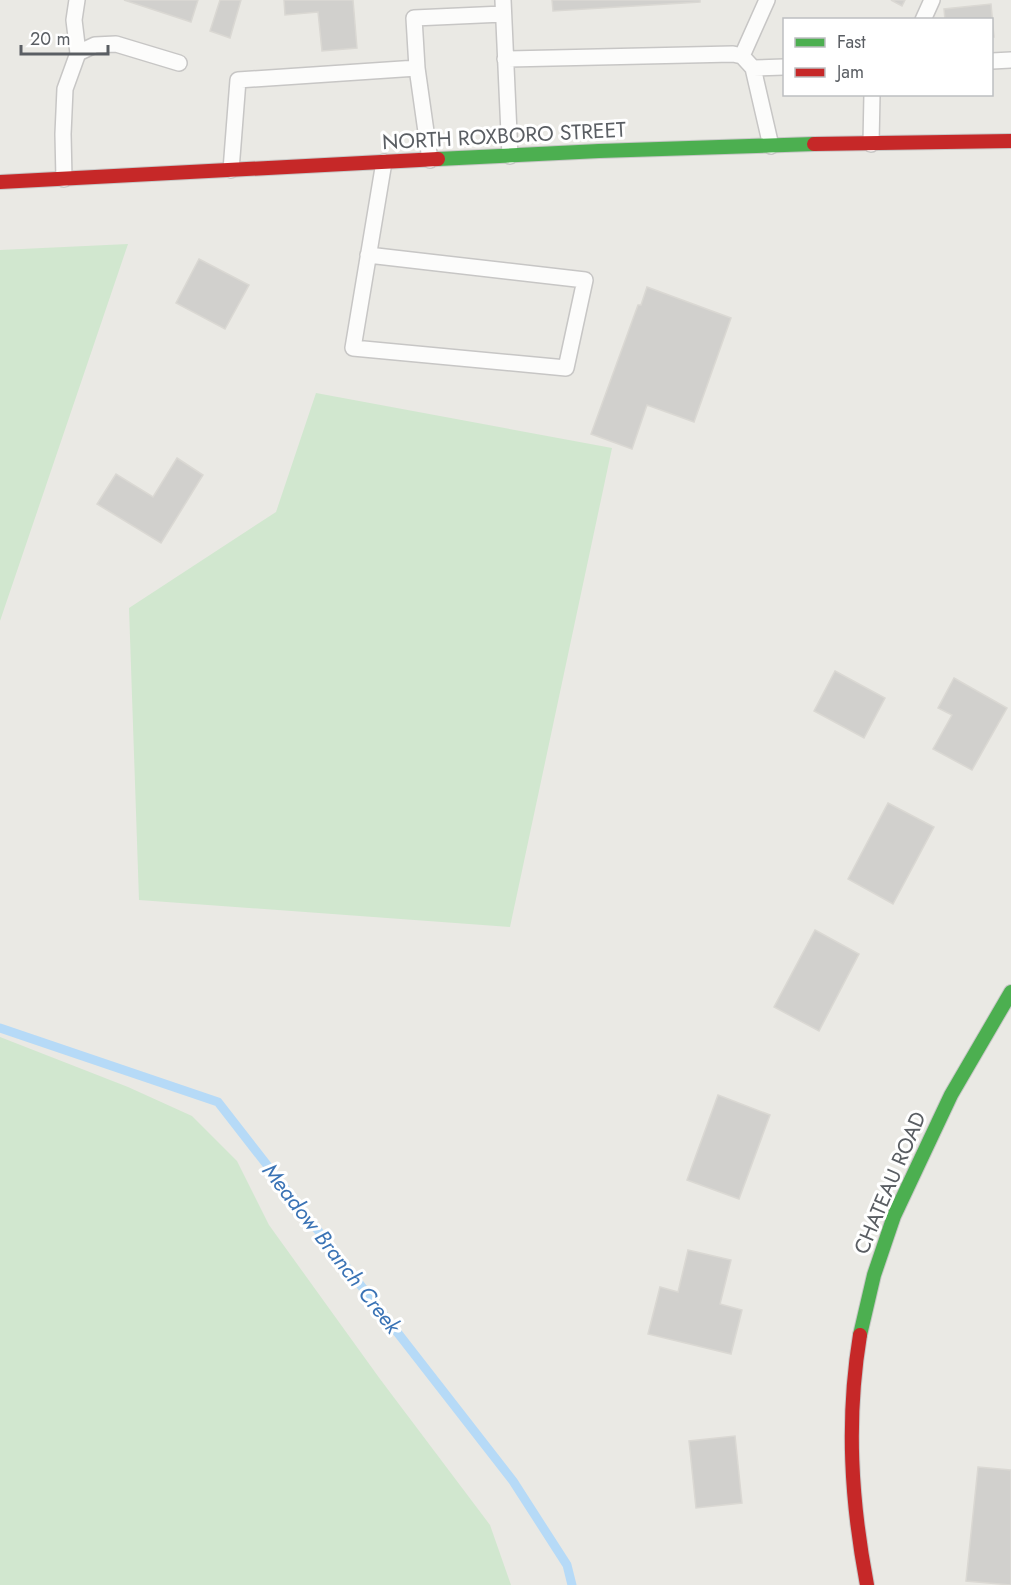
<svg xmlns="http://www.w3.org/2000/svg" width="1011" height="1585" viewBox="0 0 1011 1585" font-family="Jost,sans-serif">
<rect width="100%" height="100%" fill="#eae9e4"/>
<path fill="#d1e7cf" d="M128,244L0,621V250Z
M316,393L612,448L510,927L139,900L129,608L276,512Z
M0,1037L128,1087L192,1116L237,1161L269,1225L380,1379L490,1525L511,1585H0Z"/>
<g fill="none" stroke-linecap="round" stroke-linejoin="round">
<path stroke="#b6daf7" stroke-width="9" d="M0,1028L218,1102L513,1481L567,1565L572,1585"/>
</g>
<path fill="#d1d0cd" stroke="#dad8d3" stroke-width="1.5" d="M124,0H198L191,22Z
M220,0H241L230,38L210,31Z
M284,0H353L357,48L322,51L318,12L285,15Z
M552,0H700V2L553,11Z
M891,0H905L902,6Z
M991,4L994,37H992V20H945L944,9Z
M199,259L249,285L225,329L176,303Z
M647,287L731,318L694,422L647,405L632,449L591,434L638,305H641Z
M177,458L203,475L161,543L97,504L116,474L153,497Z
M835,671L885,698L864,738L814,711Z
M954,678L1007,708L972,770L933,749L952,715L938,708Z
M888,803L934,827L893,904L848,879Z
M815,930L859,954L819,1031L774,1007Z
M718,1095L770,1115L739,1199L687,1180Z
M688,1250L731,1260L720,1304L742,1310L731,1354L648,1334L660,1287L678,1292Z
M735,1436L742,1503L696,1508L689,1441Z
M978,1467L1011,1470V1585L966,1581Z"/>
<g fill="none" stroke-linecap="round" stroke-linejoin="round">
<g stroke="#c7c6c5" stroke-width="18">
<path id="lane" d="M77,0L74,20L78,53
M503,0L510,156
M923,20L932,0
M742,56L767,0
M505,59L733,54L742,56L753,68L771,146
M992,61L1011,60
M753,68L784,67
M871,144L872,94
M430,160L417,68L414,18L503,14
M231,170L238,80L417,68
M64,179L63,134L65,89L78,53L95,45L116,44L179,63
M368,255L585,280L566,368L353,348L384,162"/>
</g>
<g stroke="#c7c7c6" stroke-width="16">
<path id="fast" d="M438,159L599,151L814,144
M860,1335L874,1275L894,1216L951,1095L1011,992"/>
</g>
<g stroke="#c7c7c6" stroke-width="16">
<path id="jam" d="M814,144L1011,141
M0,182L438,159
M860,1335C846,1420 851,1501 867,1585"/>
</g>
<use href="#lane" stroke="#fcfcfb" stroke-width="15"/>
<use href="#fast" stroke="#4caf50" stroke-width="14"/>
<use href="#jam" stroke="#c62828" stroke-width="14"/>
</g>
<g text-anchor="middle" stroke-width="6" stroke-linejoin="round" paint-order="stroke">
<g font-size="21" fill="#5a5e63" stroke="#fff">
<text transform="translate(504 136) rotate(-3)" y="7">NORTH ROXBORO STREET</text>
<text transform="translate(890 1183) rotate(-67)" y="7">CHATEAU ROAD</text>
</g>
<g font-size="22" font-style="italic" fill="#3a73b5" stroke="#fff">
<text transform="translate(332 1248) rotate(52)" y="8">Meadow Branch Creek</text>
</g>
</g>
<rect x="783" y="18" width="210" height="78" fill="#ffffff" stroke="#bdbfc1" stroke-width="1.5"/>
<rect x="795" y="38" width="30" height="9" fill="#4caf50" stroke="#bdbfc1" stroke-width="1.5"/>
<text x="837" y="48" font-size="18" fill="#5a5e63">Fast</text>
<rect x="795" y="68" width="30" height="9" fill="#c62828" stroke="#bdbfc1" stroke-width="1.5"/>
<text x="837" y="78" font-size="18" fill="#5a5e63">Jam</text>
<path d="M21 45v9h87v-9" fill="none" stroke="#5a5e63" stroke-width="3"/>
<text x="30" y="45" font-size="18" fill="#5a5e63" stroke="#ffffff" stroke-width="4.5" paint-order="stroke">20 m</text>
</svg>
